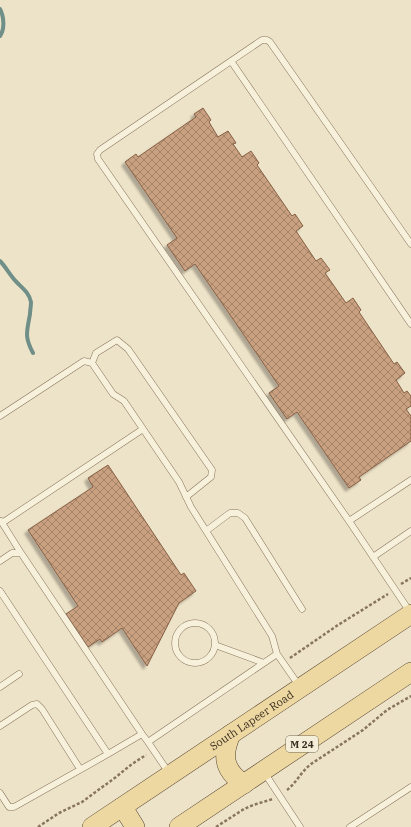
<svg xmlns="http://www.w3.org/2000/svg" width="411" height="827" viewBox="0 0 411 827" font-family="'IBM Plex Serif',serif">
<defs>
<pattern id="building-cross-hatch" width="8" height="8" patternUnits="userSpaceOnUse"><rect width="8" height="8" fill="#c9a080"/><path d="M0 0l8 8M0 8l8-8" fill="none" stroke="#a48368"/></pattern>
<filter id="shadow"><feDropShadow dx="-3.5" dy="3.5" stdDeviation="1" flood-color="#0004"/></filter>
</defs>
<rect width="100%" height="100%" fill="#ede3c8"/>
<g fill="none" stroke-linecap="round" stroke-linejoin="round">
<path stroke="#6f8f88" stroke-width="4" d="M0,9C4,17 5,29 0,36
M0,261C5,266 8,272 13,278C19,286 29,291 31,302C31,306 30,311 30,314C27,332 24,336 33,353"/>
</g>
<path fill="url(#building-cross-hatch)" stroke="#866045" filter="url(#shadow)" d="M203,108L211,120L209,122L218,137L228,131L236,143L233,144L242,157L251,151L259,163L257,165L292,216L295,214L303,226L296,231L316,261L321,258L330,270L325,273L346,303L353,298L361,310L359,312L394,364L397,362L405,373L396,380L404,393L407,391L411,396V406L406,409L411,416V441L359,477L361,480L349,488L297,412L287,419L269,393L279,386L195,264L185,271L167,245L177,238L125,162L136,154L138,157L196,117L194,114Z
M108,465L181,575L184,573L196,591L179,603L147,666L122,628L102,642L100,639L88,647L66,614L78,606L28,530L93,487L88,478Z"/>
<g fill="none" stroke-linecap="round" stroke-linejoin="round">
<g stroke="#88755e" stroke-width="7">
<path id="service" d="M231,61L411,324
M92,363L96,353L117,340L128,349L212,470L211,477L186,497
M0,416L84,361L92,363L113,394L124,401L179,482L191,507L272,636L277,654L300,687
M1,521L21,553
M349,521L411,480
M2,523L143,429
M206,531L230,513H238L245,518L302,609
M373,557L411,531
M0,561L12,553H21L142,734L148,742L169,773
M0,591L108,754L14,807H9L0,793
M410,612L349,521L98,159L97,154L100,150L262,40H267L270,42L411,244
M175 643a20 20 0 1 1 40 0a20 20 0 1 1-40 0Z
M215,645L264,663
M0,687L19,674
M0,726L32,705L37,704L42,709L80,769
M148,742L277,654
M108,754L142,734
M264,772L300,827
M350,827L411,787"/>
</g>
<g stroke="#564331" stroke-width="20">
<g id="primary">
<path d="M231,734C222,755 223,770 244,784"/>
<path d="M121,808L127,814L135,827"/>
<path id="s1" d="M92,827L411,614"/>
<path d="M179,827L411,672"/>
</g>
</g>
<path stroke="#88755e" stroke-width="2.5" stroke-dasharray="3 2" stroke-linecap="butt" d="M401,584L411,578
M290,658L338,625L388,594
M287,790C296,783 301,772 311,764L363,730L387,710L411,696
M38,827L59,813L82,802L116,777L132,764L146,755
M216,827L244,809L253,805L273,799"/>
<use href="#service" stroke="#f7f0db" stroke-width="6"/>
<use href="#primary" stroke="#edd8a2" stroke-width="19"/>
</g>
<g text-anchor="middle" stroke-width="4" stroke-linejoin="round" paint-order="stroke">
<rect fill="#f4edd7" stroke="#716758" stroke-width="1" x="286" y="736" width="32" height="16" rx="3"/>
<g font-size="10" font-weight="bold" fill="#392d21">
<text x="302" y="748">M 24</text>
</g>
<g font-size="11" fill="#392d21" stroke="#f4edd7">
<text dy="4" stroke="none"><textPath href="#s1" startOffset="192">South Lapeer Road</textPath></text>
</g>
</g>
</svg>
